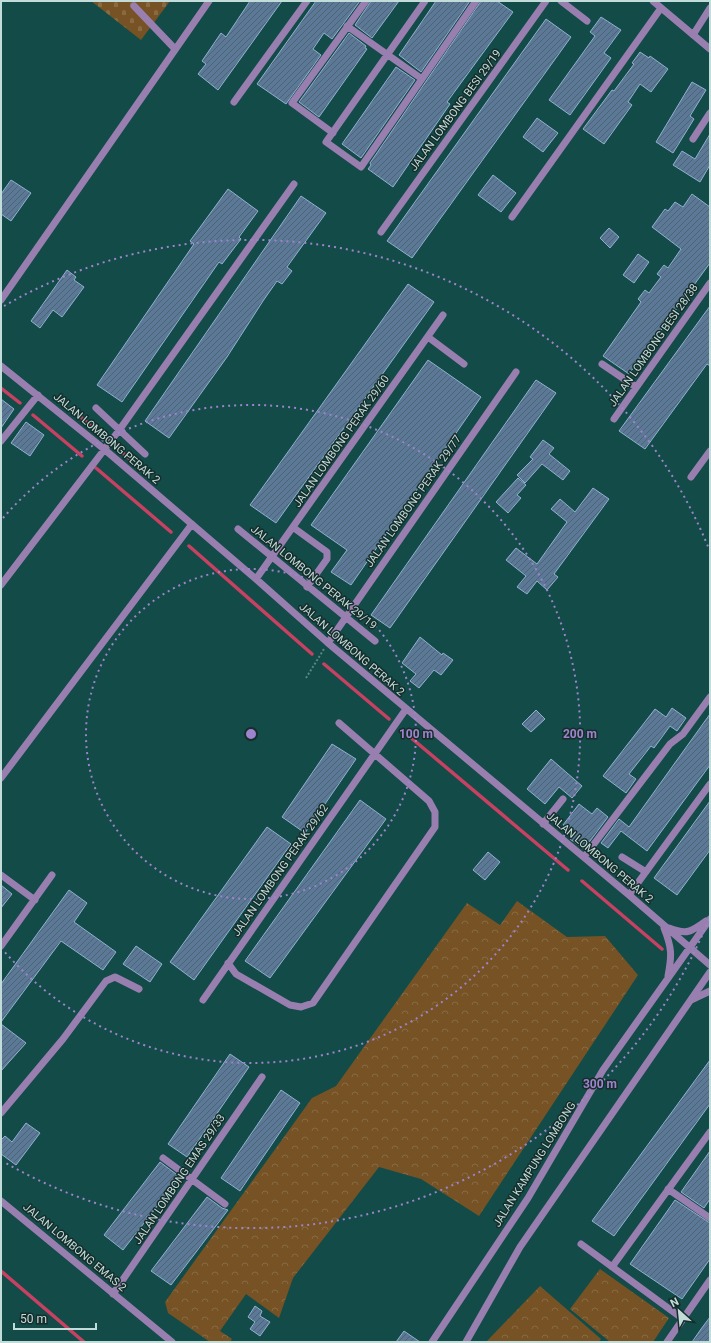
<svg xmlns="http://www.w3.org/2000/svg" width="711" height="1343" viewBox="0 0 711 1343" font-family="Roboto,sans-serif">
<defs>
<pattern id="forest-crowns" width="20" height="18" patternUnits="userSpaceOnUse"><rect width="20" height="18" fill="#765224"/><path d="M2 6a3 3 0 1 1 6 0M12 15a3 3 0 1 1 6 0" fill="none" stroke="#886a43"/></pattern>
<pattern id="cemetery-stones" width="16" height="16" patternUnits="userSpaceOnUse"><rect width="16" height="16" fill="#765224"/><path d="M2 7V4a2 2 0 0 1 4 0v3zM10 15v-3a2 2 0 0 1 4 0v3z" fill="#886a43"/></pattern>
<pattern id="building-hatch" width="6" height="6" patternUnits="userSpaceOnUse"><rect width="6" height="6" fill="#5b7996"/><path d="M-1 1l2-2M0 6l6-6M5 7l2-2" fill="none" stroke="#4e6374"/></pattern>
</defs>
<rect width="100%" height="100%" fill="#124b48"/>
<path fill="url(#forest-crowns)" d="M517,901L567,937L605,936L638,975L479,1216L421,1179L379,1167L293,1278L279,1318L246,1294L220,1331L232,1339L230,1342H210L168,1313L165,1302L312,1098L336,1086L467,903L500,925Z
M600,1269L669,1318L653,1342H610L570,1309Z
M540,1286L601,1339L599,1342H486Z"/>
<path fill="url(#cemetery-stones)" d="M91,1H170L141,40Z"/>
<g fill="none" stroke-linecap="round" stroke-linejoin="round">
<path stroke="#c74163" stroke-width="3.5" d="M1,388L20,403
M71,409L101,434
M33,415L82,456
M117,448L145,472
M96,468L171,532
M189,546L312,654
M324,664L389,719
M403,731L568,870
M582,881L662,949
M1,1271L84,1342"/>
</g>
<path fill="url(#building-hatch)" stroke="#91b0d0" d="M250,1H282L218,90L198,74L206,64L202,61L221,33L226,37Z
M316,1H360L332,39L324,33L313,49L321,55L286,104L257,84Z
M371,1H399L372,38L355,25Z
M436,1H470L421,72L399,55Z
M481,1H497L513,12L447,102L450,104L393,187L368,169L371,165L370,163Z
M601,17L621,30L604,53L611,58L570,115L549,100L595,36L590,32Z
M546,19L571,37L412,258L387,241Z
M349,33L366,46L365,48L367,49L319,117L299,102Z
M640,52L649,58L650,56L668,69L651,92L640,84L628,102L632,105L604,144L583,129L612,90L614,91L634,64L632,63Z
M396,67L415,80L361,158L342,144Z
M692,82L706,90L690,116L694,119L673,153L656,142Z
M537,118L558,133L543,152L523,137Z
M710,134V165L700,182L673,165L682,151L695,159Z
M493,175L516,193L501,212L478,195Z
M11,180L31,193L11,221L1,214V194Z
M228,189L258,211L239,237L241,239L222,264L219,262L122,402L97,385L194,244L190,241Z
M692,194L710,207V263L629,374L603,356L641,302L638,299L645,290L649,293L661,277L657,274L664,265L668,268L681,249L652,227L665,209L668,211L675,202L683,207Z
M301,196L326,213L287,267L292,271L282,284L277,281L263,301L227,357L169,438L145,421Z
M609,228L619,237L610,248L600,238Z
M638,254L649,262L634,283L623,275Z
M67,270L76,277L74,280L84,287L62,317L53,310L40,328L31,321Z
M408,284L434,302L276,523L250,505Z
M710,306V366L707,364L645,449L619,431Z
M428,360L481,397L351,585L331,572L347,550L311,525Z
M536,380L556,393L390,628L371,615Z
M1,399L14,409L1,428Z
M26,422L44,435L30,456L11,443Z
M543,440L554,448L549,454L570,471L563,480L542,464L525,483L517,475L533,459L530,457Z
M518,478L526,485L517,495L521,498L508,513L496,502Z
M593,488L609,499L554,574L558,577L547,590L537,581L527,594L517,587L526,576L506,560L516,548L537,564L567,522L551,509L560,499L575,512Z
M420,637L442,655L443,653L453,660L441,675L434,670L419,688L410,681L416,674L402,663Z
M672,708L686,718L677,731L670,726L654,748L651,746L629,774L636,779L626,793L603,776L655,709L666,717Z
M536,710L545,719L531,732L522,724Z
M710,714V765L647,851L621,831L608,848L601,843L619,819L629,827Z
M332,744L356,759L305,833L282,817Z
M551,759L582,786L572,798L559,787L545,804L527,789Z
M360,800L386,819L270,978L245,961Z
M710,801V850L677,895L654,878Z
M579,804L592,814L597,808L608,817L584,849L570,839L575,834L563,825Z
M267,827L291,844L194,980L170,962Z
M488,852L500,862L485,880L473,870Z
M1,885L12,894L1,908Z
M69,890L87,903L74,922L116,952L103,970L61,941L1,1022V984Z
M136,946L162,964L150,982L123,964Z
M1,1024L26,1043L1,1071Z
M230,1054L249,1067L187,1157L168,1144Z
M710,1060V1104L614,1236L592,1221Z
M281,1090L300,1103L240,1191L221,1178Z
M26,1123L40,1133L16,1165L1,1154V1140L5,1136L12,1142Z
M710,1151V1199L704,1208L681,1192Z
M160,1162L180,1177L123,1250L104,1235Z
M207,1197L222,1208L228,1210L171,1285L151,1271Z
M675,1200L710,1223V1259L682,1299L630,1264Z
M255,1306L262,1311L260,1316L270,1322L260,1336L250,1329L255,1322L248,1317Z
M710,1317V1342H692L701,1329Z
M404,1331L420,1342H396Z"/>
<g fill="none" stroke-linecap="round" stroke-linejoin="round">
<path stroke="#5a8683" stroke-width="2" stroke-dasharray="2 2" stroke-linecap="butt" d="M306,678L324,649"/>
<path stroke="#997faf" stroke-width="7" d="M425,1L326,142L361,167L476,1
M561,1L587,21
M653,1L710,49
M134,6L175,49
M347,26L422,79
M693,35L710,8
M234,102L307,1
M333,133L292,103L366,1
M693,139L710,113
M512,217L661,8
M381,232L546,1
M1,300L209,1
M428,337L464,364
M602,364L636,387
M1,366L104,449L256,579L328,643L629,895L710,965
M96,408L145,454
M614,419L710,283
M1,441L38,395
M691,477L710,451
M294,528L327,552V559L307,587
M238,529L375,641
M256,579L443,315
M1,585L120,429L294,184
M328,643L516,372
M1,778L192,524
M543,824L563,799
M584,857L670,744L683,734L710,697
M622,857L646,872
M1,875L35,900
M629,895L710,784
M664,928C672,948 672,955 668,976
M669,928C687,935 691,932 706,921
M1,946L52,875
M228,963L236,974L290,1005L301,1007L313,1003L435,827V812L429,801L339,723
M203,1000L406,709
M691,1000L710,991
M1,1113L63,1039L106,981L115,977L139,989
M163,1158L225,1204
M668,1189L710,1218
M1,1201L172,1342
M581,1244L683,1319
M612,1267L710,1132
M113,1294L262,1077
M432,1342L528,1198L603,1070L710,919
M466,1342L520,1247L710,972
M667,1342L710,1280"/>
</g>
<g fill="none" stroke="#9e84cc" stroke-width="2" stroke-dasharray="2 4">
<circle cx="251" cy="734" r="165"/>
<path d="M3 518A329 329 0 1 1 3 950"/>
<path d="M709 919A494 494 0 0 1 4 1162M4 306A494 494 0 0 1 709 549"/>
</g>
<g text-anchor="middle" stroke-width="3" stroke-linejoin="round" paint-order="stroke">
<g font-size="11" fill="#c2dcd9" stroke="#162d2b">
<text transform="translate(455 110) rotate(-54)" y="4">JALAN LOMBONG BESI 29/19</text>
<text transform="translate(653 345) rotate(-55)" y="4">JALAN LOMBONG BESI 28/38</text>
<text transform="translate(107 438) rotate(40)" y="4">JALAN LOMBONG PERAK 2</text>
<text transform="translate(341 441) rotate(-55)" y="4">JALAN LOMBONG PERAK 29/60</text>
<text transform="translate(413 501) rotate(-55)" y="4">JALAN LOMBONG PERAK 29/77</text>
<text transform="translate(314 577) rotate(39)" y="4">JALAN LOMBONG PERAK 29/19</text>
<text transform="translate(352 649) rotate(41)" y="4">JALAN LOMBONG PERAK 2</text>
<text transform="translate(600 857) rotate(40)" y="4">JALAN LOMBONG PERAK 2</text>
<text transform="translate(280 870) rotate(-55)" y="4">JALAN LOMBONG PERAK 29/62</text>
<text transform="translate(534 1164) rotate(-58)" y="4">JALAN KAMPUNG LOMBONG</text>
<text transform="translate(179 1179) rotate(-56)" y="4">JALAN LOMBONG EMAS 29/33</text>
<text transform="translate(75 1247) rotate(40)" y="4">JALAN LOMBONG EMAS 2</text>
</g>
</g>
<circle cx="251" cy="734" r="6" fill="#9e84cc" stroke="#162d2b" stroke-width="2"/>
<g font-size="12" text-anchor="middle" font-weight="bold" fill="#9e84cc" stroke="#162d2b" stroke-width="3" stroke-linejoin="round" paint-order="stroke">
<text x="416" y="738">100 m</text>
<text x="580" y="738">200 m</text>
<text x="600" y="1088">300 m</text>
</g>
<rect width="711" height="1343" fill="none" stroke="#c2dcd9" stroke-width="4"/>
<g transform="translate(679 1311) rotate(333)" stroke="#162d2b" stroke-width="3" paint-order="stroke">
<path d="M0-3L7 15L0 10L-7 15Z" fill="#c2dcd9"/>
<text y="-6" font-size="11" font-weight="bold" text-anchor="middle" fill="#c2dcd9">N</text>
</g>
<path d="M14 1323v6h82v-6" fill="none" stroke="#c2dcd9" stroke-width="2"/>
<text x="20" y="1323" font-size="12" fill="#c2dcd9" stroke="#162d2b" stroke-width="3" paint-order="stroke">50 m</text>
</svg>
